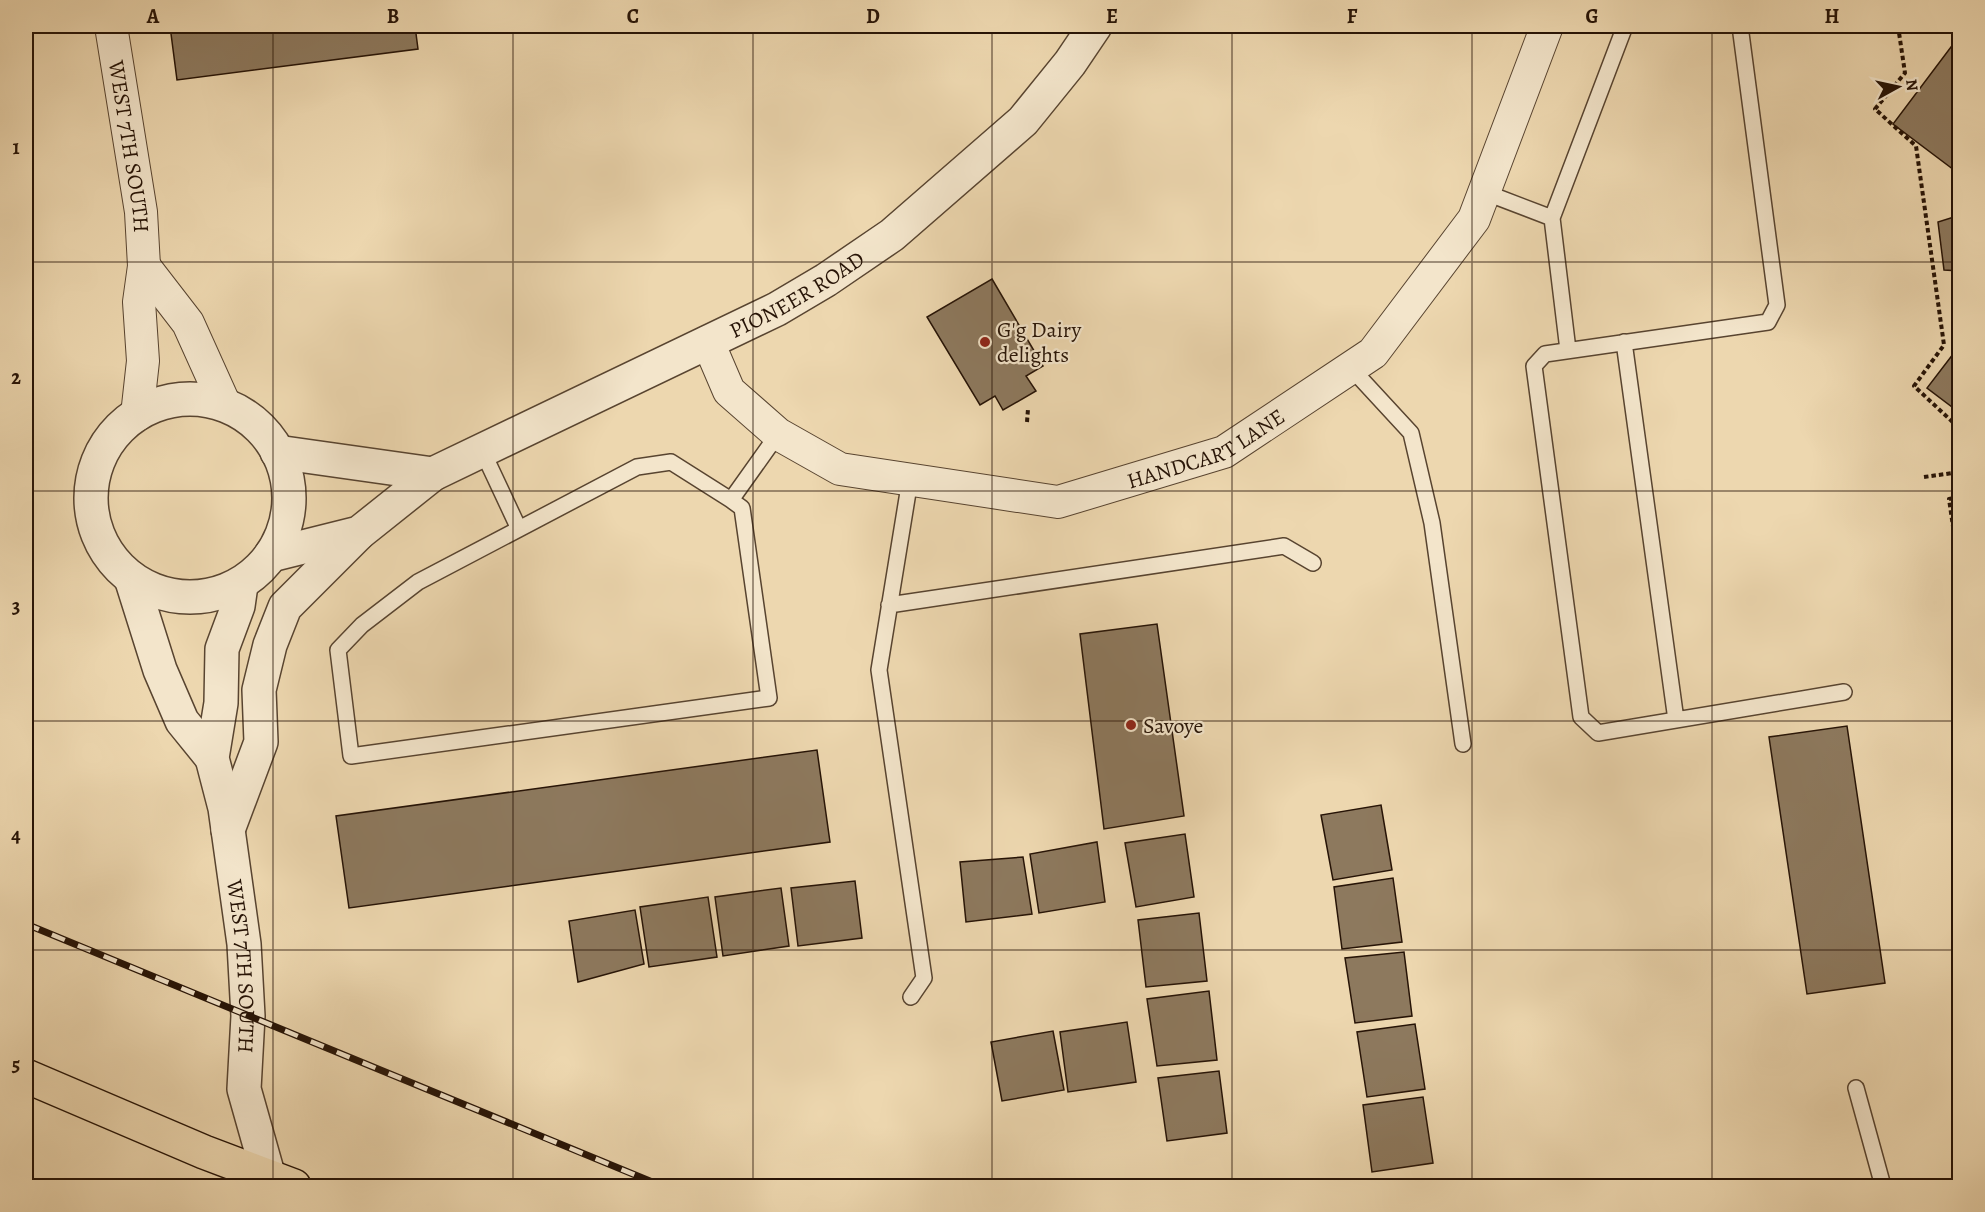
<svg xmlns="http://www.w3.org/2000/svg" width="1985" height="1212" viewBox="0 0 1985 1212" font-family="Alegreya,serif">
<rect width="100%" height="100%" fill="#edd7af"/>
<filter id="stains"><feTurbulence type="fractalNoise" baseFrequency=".00333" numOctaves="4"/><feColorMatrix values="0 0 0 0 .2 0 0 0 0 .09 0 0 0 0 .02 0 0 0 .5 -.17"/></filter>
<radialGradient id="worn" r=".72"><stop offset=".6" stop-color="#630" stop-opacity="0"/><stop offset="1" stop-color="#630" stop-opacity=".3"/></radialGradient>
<path fill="#8d795e" stroke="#261306" stroke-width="1.5" d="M170,26H415L418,49L177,80Z
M1960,35V170L1958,173L1893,124Z
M1960,207V271L1944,270L1938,222L1954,217L1953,209Z
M992,279L1043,366L1026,376L1036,391L1003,410L995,396L980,405L927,317Z
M1960,345V413L1927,388Z
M1157,624L1184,816L1104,829L1080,634Z
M1847,726L1885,983L1807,994L1769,737Z
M817,750L830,842L349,908L336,816Z
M1381,805L1392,870L1333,880L1321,815Z
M1185,834L1194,897L1136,907L1125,843Z
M1097,842L1105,902L1039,913L1030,854Z
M1023,857L1032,914L966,922L960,862Z
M1393,878L1402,942L1342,949L1334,887Z
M855,881L862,938L798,946L791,888Z
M781,888L789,946L723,956L715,897Z
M708,897L717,957L649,967L640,907Z
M635,910L644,964L578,982L569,921Z
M1199,913L1207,981L1146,987L1138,920Z
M1404,952L1412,1016L1355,1023L1345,958Z
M1209,991L1217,1060L1157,1066L1147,999Z
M1127,1022L1136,1082L1068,1092L1060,1032Z
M1415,1024L1425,1089L1367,1097L1357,1032Z
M1053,1031L1064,1090L1002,1101L991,1042Z
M1219,1071L1227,1133L1167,1141L1158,1078Z
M1423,1097L1433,1163L1372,1172L1363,1105Z"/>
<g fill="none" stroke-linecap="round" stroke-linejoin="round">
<g stroke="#584430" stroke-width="18">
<path id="service" d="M1740,26L1777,305L1768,322L1545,354L1534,366L1581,717L1598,733L1844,692
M1484,192L1552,218
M1624,342L1676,720
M1568,350L1552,218L1625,26
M1351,368L1411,433L1432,523L1463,744
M482,450L519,529
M910,480L879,670L924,978L911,997
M731,500L742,508L769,698L351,756L338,650L362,625L418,582L637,467L671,462L731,500L778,434
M889,605L1284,546L1313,563
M1856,1088L1883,1186"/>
</g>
<g stroke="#584430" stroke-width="34">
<g id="minor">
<path id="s1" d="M111,26L141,212L144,266L139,302L143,361L137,415"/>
<path d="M144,266L188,323L225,405"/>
<path id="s2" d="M708,342L729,391L778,434L840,469L1058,502L1224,452L1373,353L1474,219L1547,26"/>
</g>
</g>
<g stroke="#584430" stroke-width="36">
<g id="tertiary">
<circle cx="190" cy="498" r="99"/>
<path d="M277,452L433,474"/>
<path id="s3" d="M271,555L359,533L433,474L777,309L826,280L892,235L1023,121L1070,63L1095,26"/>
<path d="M131,578L160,670L182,721L212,758"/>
<path id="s4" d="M241,585L238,606L222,649L221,703L212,758L225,808L244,944L248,1016L244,1089L268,1174"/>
<path d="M228,830L261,742L259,690L270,645L285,607L358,534"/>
</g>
</g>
<g stroke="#261306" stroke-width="36">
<path id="primary" d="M26,1076L204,1152L294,1186"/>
</g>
<path stroke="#261306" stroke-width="4" stroke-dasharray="4.5 3" stroke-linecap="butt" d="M1898,26L1905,73L1875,109L1916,146L1944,345L1914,386L1958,427L1960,446
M1027,422L1028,409
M1924,477L1960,472
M1960,497L1949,499L1960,575"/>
<use href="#service" stroke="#f3e5cb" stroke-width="15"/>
<use href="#minor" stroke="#f3e5cb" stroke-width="32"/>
<use href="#tertiary" stroke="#f3e5cb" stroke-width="33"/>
<use href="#primary" stroke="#edd7af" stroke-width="33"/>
<g stroke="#261306" stroke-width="7">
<path id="rail" d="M26,924L662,1186"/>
</g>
<use href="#rail" stroke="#f3e5cb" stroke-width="4.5" stroke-dasharray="14" stroke-linecap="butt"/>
</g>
<path fill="none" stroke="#261306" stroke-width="1.5" stroke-opacity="0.55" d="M273,26V1186M513,26V1186M753,26V1186M992,26V1186M1232,26V1186M1472,26V1186M1712,26V1186M26,262H1960M26,491H1960M26,721H1960M26,950H1960"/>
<g fill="#8f2418" stroke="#f3e5cb" stroke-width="2">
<circle cx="985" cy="342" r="6"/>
<circle cx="1131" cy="725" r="6"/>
</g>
<g text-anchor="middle" stroke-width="4.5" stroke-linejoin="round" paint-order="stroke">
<g font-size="22" fill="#261306" stroke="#f3e5cb">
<text dy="8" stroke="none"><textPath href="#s1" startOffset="122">WEST 7TH SOUTH</textPath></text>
<text dy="8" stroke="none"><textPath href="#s3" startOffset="591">PIONEER ROAD</textPath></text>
<text dy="8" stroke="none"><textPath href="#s2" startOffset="568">HANDCART LANE</textPath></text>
<text dy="8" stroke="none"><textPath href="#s4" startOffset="388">WEST 7TH SOUTH</textPath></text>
</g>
<g font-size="22" fill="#261306" stroke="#f3e5cb" text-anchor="start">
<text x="997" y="337">G'g Dairy<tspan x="997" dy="25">delights</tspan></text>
<text x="1143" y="733">Savoye</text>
</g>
</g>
<rect width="1985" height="1212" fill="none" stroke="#edd7af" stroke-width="66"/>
<g transform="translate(1898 87) rotate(82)" stroke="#f3e5cb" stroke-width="4.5" paint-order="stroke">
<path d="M0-4.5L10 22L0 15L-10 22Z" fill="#261306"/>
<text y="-9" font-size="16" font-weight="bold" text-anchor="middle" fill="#261306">N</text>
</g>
<rect x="33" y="33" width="1919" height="1146" fill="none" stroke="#261306" stroke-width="2"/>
<g font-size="20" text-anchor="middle" font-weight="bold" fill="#261306">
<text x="153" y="23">A</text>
<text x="393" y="23">B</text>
<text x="633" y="23">C</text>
<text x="873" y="23">D</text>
<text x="1112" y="23">E</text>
<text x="1352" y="23">F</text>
<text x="1592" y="23">G</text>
<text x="1832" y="23">H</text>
<text x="16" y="154">1</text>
<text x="16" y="384">2</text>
<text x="16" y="613">3</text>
<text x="16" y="842">4</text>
<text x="16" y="1071">5</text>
</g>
<rect width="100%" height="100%" filter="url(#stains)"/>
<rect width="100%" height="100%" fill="url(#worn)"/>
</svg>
